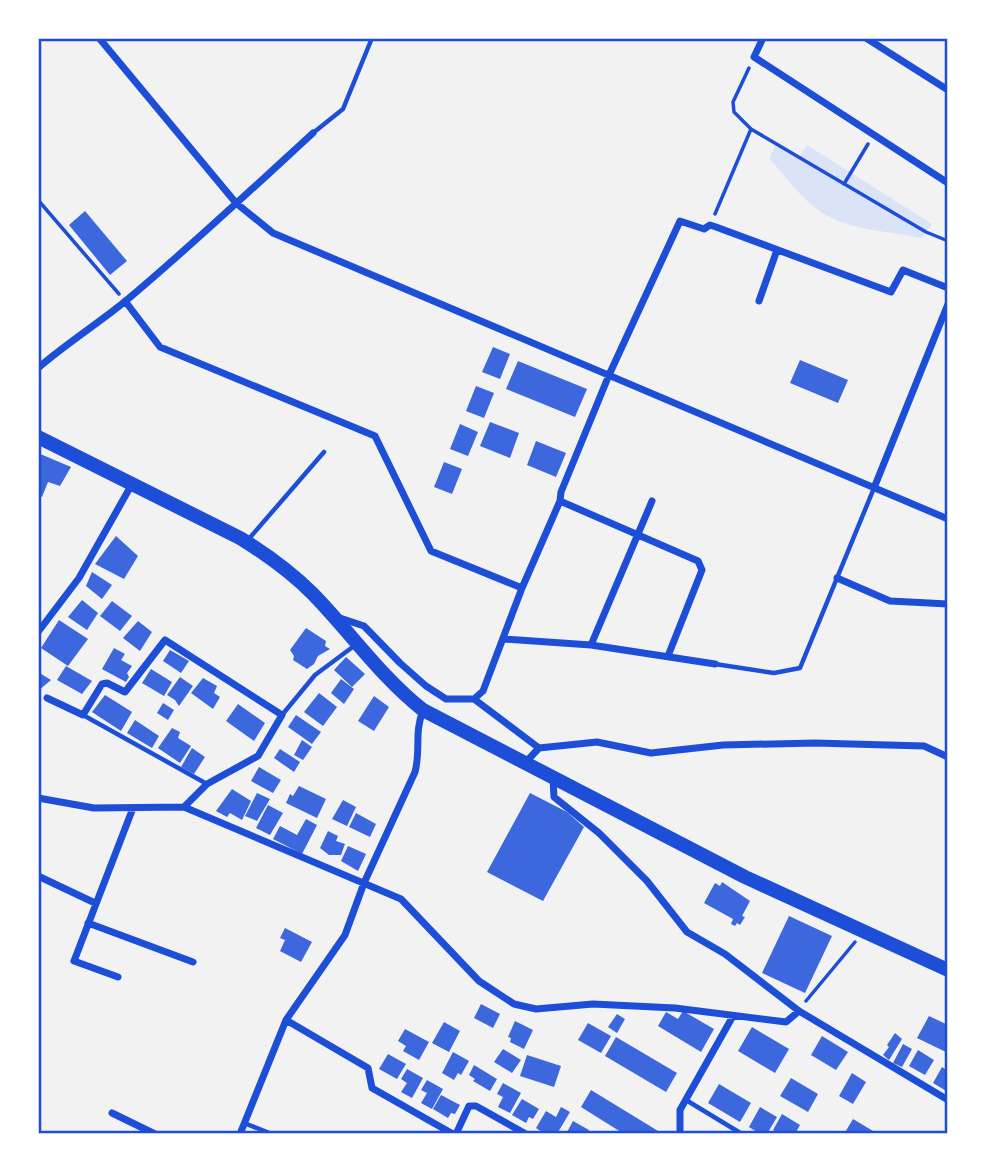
<svg xmlns="http://www.w3.org/2000/svg" width="986" height="1172" viewBox="0 0 986 1172" font-family="'DejaVu Sans',sans-serif">
<rect width="100%" height="100%" fill="#f2f2f2"/>
<path fill="#dbe4f7" d="M776,144L799,157L807,145L932,224L921,238C893,232 851,230 826,215C803,202 786,177 769,158Z"/>
<path fill="#3d67dc" d="M85,211L127,261L110,275L69,225Z
M493,347L510,354L500,379L482,372Z
M800,360L848,380L838,403L790,383Z
M518,361L587,389L575,417L506,389Z
M476,386L494,393L484,418L466,411Z
M490,422L519,433L510,458L480,446Z
M460,424L478,432L468,456L450,449Z
M536,441L566,453L556,477L527,465Z
M38,453L71,467L60,486L48,482L42,497L38,496Z
M444,462L462,469L452,494L434,487Z
M116,536L138,556L124,579L95,564Z
M92,572L112,585L102,599L86,586Z
M82,600L98,613L87,630L68,617Z
M112,601L132,616L120,631L100,616Z
M59,620L88,639L68,666L41,648Z
M138,621L152,632L140,651L123,638Z
M306,628L326,641L325,646L330,649L318,656L314,664L307,669L293,660L294,656L290,650Z
M114,648L125,654L121,660L132,666L127,673L129,677L126,682L102,669Z
M170,650L189,661L181,673L163,661Z
M346,657L365,674L352,687L334,670Z
M66,666L92,681L82,694L57,680Z
M151,669L172,682L164,696L142,683Z
M38,672L51,680L38,691Z
M180,677L193,686L179,706L175,700L167,695Z
M203,678L217,686L214,693L220,697L213,709L191,693Z
M341,679L354,689L344,704L331,693Z
M319,693L337,707L323,726L304,712Z
M105,695L132,712L121,731L92,712Z
M374,696L389,707L374,731L358,721Z
M163,703L174,710L168,720L157,713Z
M238,704L265,723L254,741L226,721Z
M296,715L321,732L312,744L288,727Z
M135,720L159,736L152,748L127,733Z
M172,728L180,732L178,738L191,746L180,763L158,748Z
M302,740L312,747L303,760L294,755Z
M192,748L205,757L194,774L181,767Z
M280,749L300,762L294,772L274,758Z
M259,767L281,780L273,793L251,781Z
M299,786L326,799L317,818L286,803L290,794L293,796Z
M232,789L251,801L242,820L230,813L227,817L216,811Z
M257,793L270,799L257,821L245,816Z
M530,793L567,812L584,827L543,901L487,872Z
M343,800L356,807L347,826L332,819Z
M268,805L283,813L270,835L256,828Z
M356,813L376,824L370,837L349,827Z
M306,819L317,825L302,854L273,839L280,826L297,835Z
M328,831L338,836L336,841L345,844L341,855H329L320,848Z
M348,846L366,854L358,871L341,861Z
M722,882L750,901L742,916L745,917L740,925L737,923L735,926L731,924L733,919L704,903L715,883L720,886Z
M789,916L832,936L805,993L762,973Z
M285,928L312,942L301,962L280,951L285,940L280,938Z
M481,1004L500,1014L493,1028L474,1018Z
M683,1011L714,1029L701,1052L658,1026L666,1012L678,1019Z
M617,1014L625,1019L617,1033L608,1027Z
M929,1016L948,1025V1053L917,1038Z
M515,1021L533,1030L524,1049L510,1042L511,1038L508,1037Z
M444,1022L460,1031L449,1052L432,1043Z
M588,1023L611,1036L601,1053L578,1040Z
M752,1027L789,1049L775,1073L738,1051Z
M405,1029L429,1042L419,1060L403,1051L406,1046L398,1041Z
M895,1033L902,1039L889,1060L883,1055L889,1047L887,1045Z
M822,1036L848,1052L836,1070L811,1055Z
M616,1037L677,1073L666,1092L605,1056Z
M903,1044L912,1049L902,1067L893,1063Z
M503,1049L521,1060L512,1073L494,1062Z
M918,1050L934,1060L925,1075L909,1066Z
M453,1052L469,1061L461,1075L458,1073L454,1080L442,1073Z
M388,1054L406,1064L397,1079L379,1069Z
M527,1055L561,1066L554,1087L520,1076Z
M474,1065L497,1079L490,1091L473,1081L475,1079L469,1075Z
M942,1067L948,1071V1092L933,1083Z
M407,1069L423,1078L412,1098L401,1092L407,1083L401,1079Z
M852,1073L866,1082L853,1104L839,1096Z
M791,1078L818,1094L808,1112L780,1096Z
M427,1080L443,1089L432,1109L421,1103L427,1093L421,1090Z
M503,1083L521,1093L510,1113L498,1107L503,1097L497,1094Z
M719,1084L751,1103L740,1122L708,1103Z
M591,1090L663,1134H624L581,1107Z
M441,1095L460,1105L455,1114L451,1113L448,1118L433,1109Z
M522,1099L539,1109L533,1119L529,1117L526,1123L512,1115Z
M561,1107L570,1112L557,1134L553,1132L545,1134L536,1128L546,1111L556,1117Z
M760,1107L777,1117L767,1134H760L749,1127Z
M782,1114L800,1125L795,1134H779L773,1130Z
M853,1119L873,1131L872,1134H844Z
M573,1121L589,1130L587,1134H566Z"/>
<g fill="none" stroke-linecap="round" stroke-linejoin="round">
<path stroke="#1d4ed8" stroke-width="3.5" d="M749,68L733,102L734,112L751,129L926,232L948,241
M844,184L868,144
M38,200L119,294
M715,214L751,129
M806,1001L855,942"/>
<path stroke="#1d4ed8" stroke-width="4.5" d="M313,133L343,109L372,38
M247,541L324,452
M715,664L774,673L800,668L874,488
M83,715L207,784
M282,715L315,675L354,646
M686,1100L742,1134
M244,1123L272,1134"/>
<path stroke="#1d4ed8" stroke-width="7" d="M99,38L236,203L273,233L948,519
M763,38L754,57L948,183
M866,38L948,90
M125,301L160,347L375,436L431,551L522,588
M759,301L777,250
M38,368C67,343 99,323 128,299C191,246 252,189 313,133
M874,488L948,304
M560,501L698,561L702,570L668,656
M837,578L890,601L948,604
M337,617L364,626L400,663L426,686L446,699H474L483,691L522,588L560,501L561,492L609,375L680,221L704,229L710,225L716,227L891,292L903,270L948,288
M38,632L79,578L132,484
M504,639L591,645L715,664
M591,645L652,501
M47,698L83,715L102,684L107,683L125,692L165,640L282,715L258,756L207,784L184,807
M474,699L539,748
M525,763L539,748L597,742L651,753L723,745L815,743L924,746L948,757
M553,778L554,797L599,833L647,881L687,932L725,954L799,1011L948,1100
M38,798L94,808L184,807L401,899L479,981L514,1004L536,1009L593,1004L675,1008L786,1022L799,1011
M38,876L95,903
M88,923L193,962
M118,977L74,961L133,808
M286,1020L368,1068L372,1088L453,1134
M112,1113L155,1134
M240,1134L286,1020L345,935L364,883L415,772C421,750 414,732 423,711
M456,1134L469,1106H476L526,1134
M680,1134V1110L733,1016"/>
<path stroke="#1d4ed8" stroke-width="14" d="M38,437L240,538C266,554 291,572 313,594C350,632 381,677 423,710L745,877L948,970"/>
</g>
<rect width="986" height="1172" fill="none" stroke="#ffffff" stroke-width="80"/>
<rect x="40" y="40" width="906" height="1092" fill="none" stroke="#1d4ed8" stroke-width="2.5"/>
</svg>
